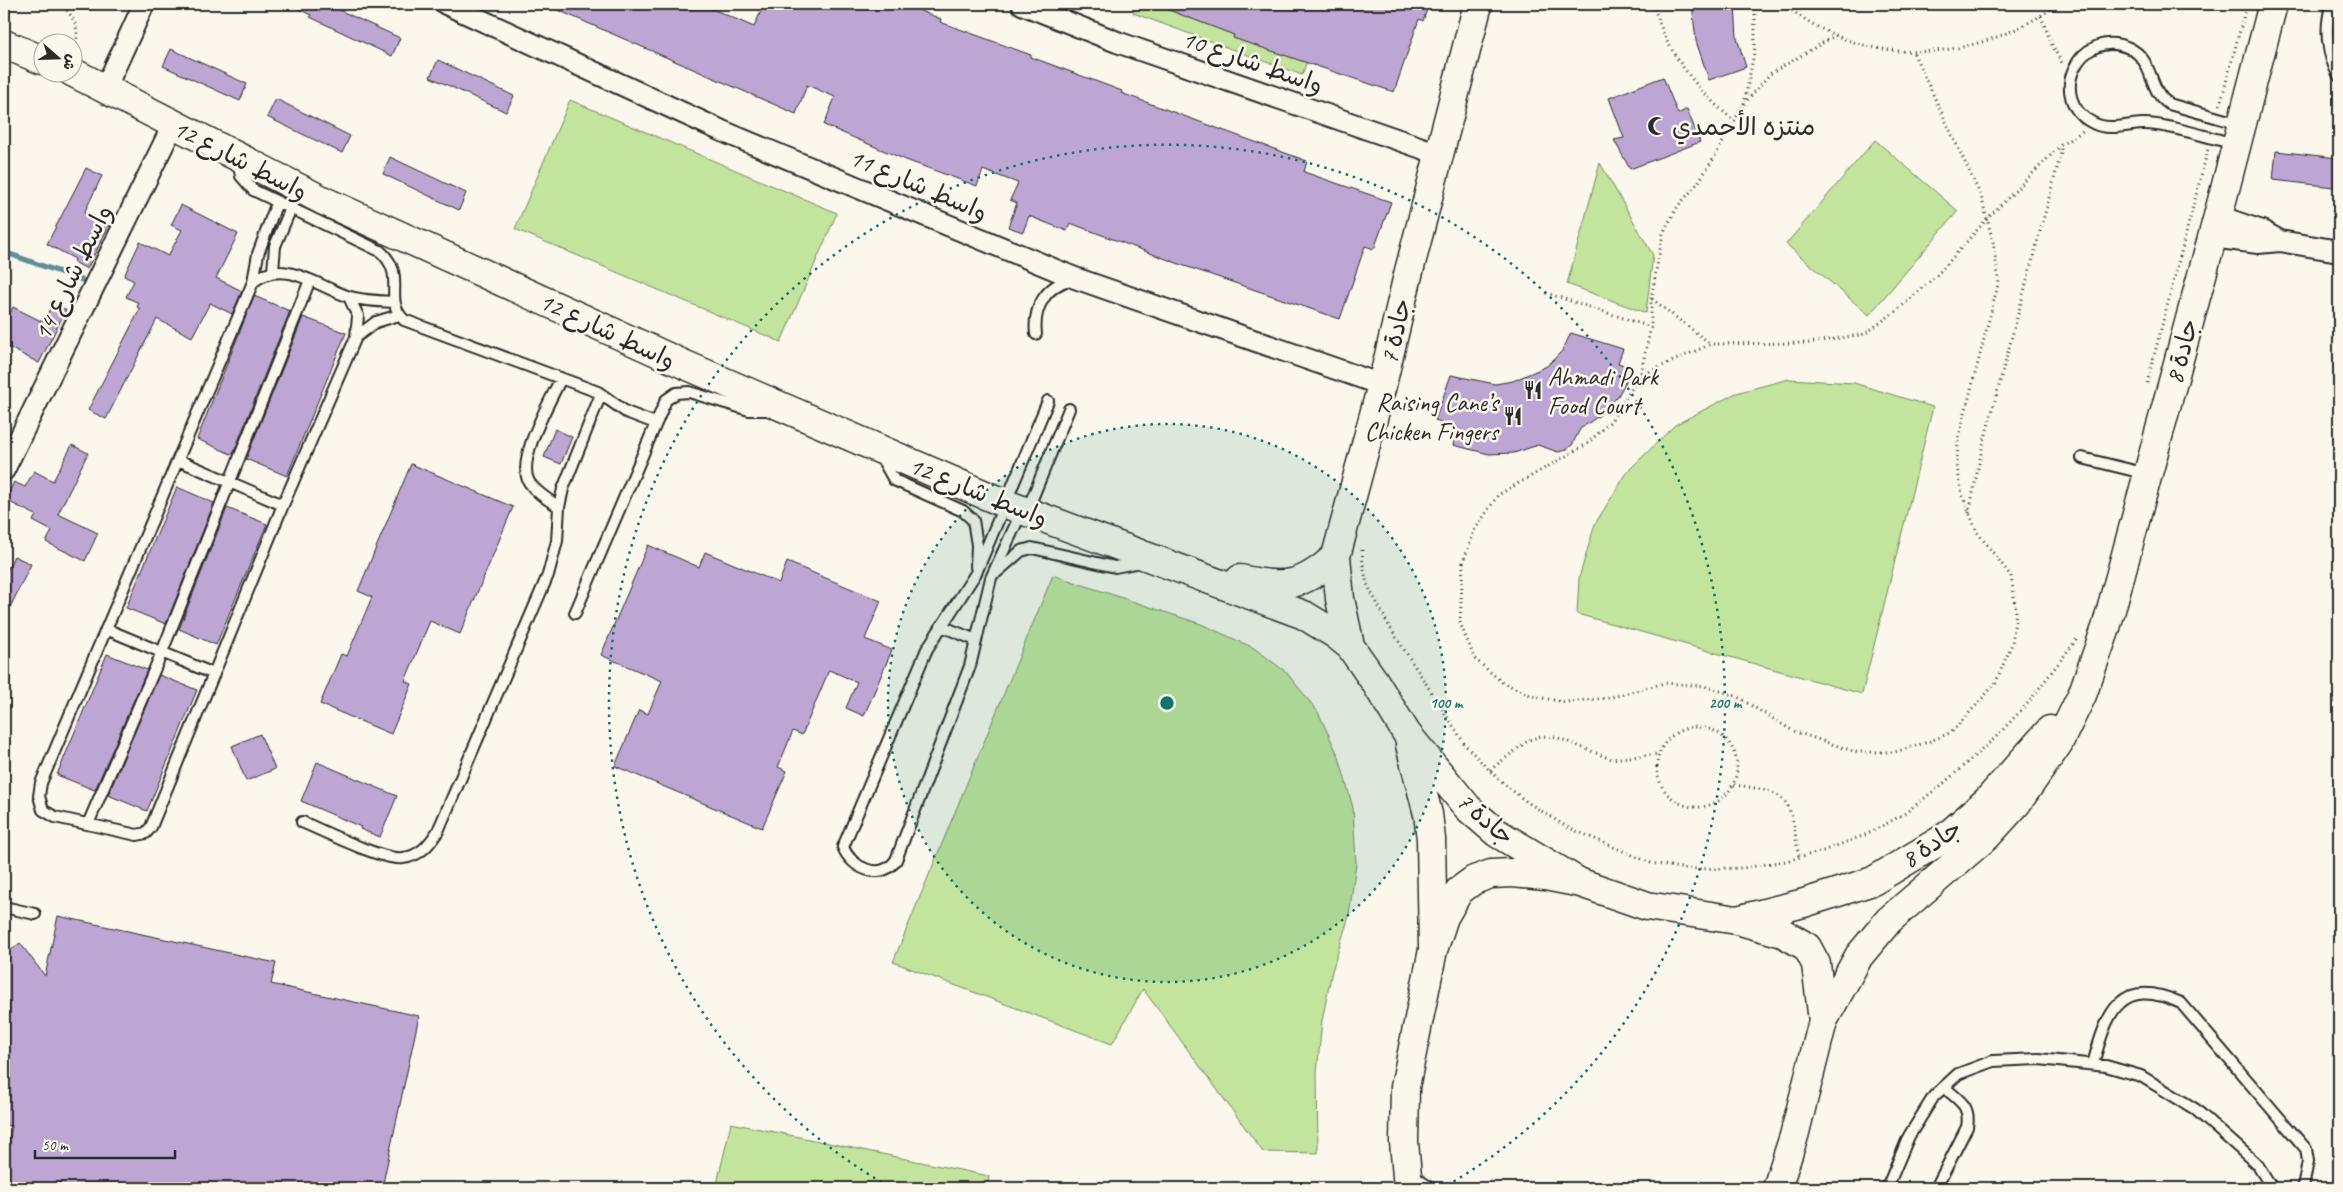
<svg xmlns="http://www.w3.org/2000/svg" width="2343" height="1192" viewBox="0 0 2343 1192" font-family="Caveat,'Playpen Sans Arabic',sans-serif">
<rect width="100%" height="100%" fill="#fbf7ec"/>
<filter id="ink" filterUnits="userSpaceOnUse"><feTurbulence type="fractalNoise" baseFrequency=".02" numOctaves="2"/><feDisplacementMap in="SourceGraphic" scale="10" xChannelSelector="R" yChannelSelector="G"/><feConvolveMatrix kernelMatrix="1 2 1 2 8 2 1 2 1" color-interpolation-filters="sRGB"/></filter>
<g filter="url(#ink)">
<path fill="#c2e49d" stroke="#768864" d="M1136,4H1328L1302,75L1133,13Z
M570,100L837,213L781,342L515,229Z
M1875,140L1958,211L1869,315L1786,244Z
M1600,163L1653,255L1646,313L1567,284Z
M1789,379L1854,383L1933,407L1862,694L1577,614L1579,578L1595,524L1628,471L1675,425L1736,393Z
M1053,575L1201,624L1254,648L1286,672L1318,712L1339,757L1353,808L1356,863L1349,916L1332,971L1322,1021L1317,1072L1318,1153L1263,1152L1143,989L1112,1044L893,962Z
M731,1123L989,1176L987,1188H716Z"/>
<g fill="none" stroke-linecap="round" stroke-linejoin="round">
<path stroke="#618f9a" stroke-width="5.5" d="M4,252L82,280"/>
</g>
<path fill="#bea6d4" stroke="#2b2b2b" d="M288,4H326L400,38L392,56L310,17L311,15Z
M544,4H701L754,27L764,4H903L941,19L940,22L1031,55V57L1122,91L1121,93L1307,161L1304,172L1391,202L1374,249L1365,246L1340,319L1182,265L1070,223L1067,231L1029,216L1023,232L1008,227L1017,203L1010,200L1018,183L983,170L977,186L906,160L824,125L835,97L807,85L796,114Z
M1153,4H1429L1423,21L1419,19L1394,92L1233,38L1234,35Z
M1692,4H1735L1737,38L1746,67L1709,80L1696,41Z
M171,49L247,84L240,101L163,66Z
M438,60L514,96L506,112L430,77Z
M1663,77L1678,114L1687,109L1700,142L1630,169L1614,140L1624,138L1609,98Z
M276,99L350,136L342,153L267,117Z
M2276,151L2338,158L2334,187L2273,180Z
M390,157L466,193L459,210L383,174Z
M86,168L102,176L84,213L109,226L87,269L74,262L75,259L47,244Z
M181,205L238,234L216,278L242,291L232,314L210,303L192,337L157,319L106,419L88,410L140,309L137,307L139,303L126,297L134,281L124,276L140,242L168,256L182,230L171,225Z
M254,296L290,311L233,454H231L197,439Z
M53,303L66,310L39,363L4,345V326L13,307L43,322Z
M303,317L346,333L287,476L246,459Z
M1571,333L1623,349L1618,363L1633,368L1618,396L1600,415L1580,429L1572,445L1566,450L1558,452L1538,445L1514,453L1489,454L1453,445L1458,428L1435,420L1451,375L1495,384L1513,381L1547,366L1562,351Z
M555,429L572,437L561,464L544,457Z
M72,445L88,453L58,514L98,533L85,561L46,542L52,531L33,521L36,515L5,500L14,482L25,487L34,471L53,481Z
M411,464L513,507L460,634L430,621L405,681L412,684L391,734L320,704L341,654L347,656L372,597L358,591Z
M177,487L214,503L166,624L126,608Z
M227,508L267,524L216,645L179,629Z
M648,545L699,567L705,552L779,583L787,562L881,601L865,639L892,650L864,716L846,708L857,682L829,670L802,735L793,731L778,767L787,771L762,828L615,766L639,710L648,714L662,681L601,655Z
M14,556L31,564L4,620V577Z
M107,654L147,670L95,790L92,789L57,775Z
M159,675L197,690L147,811L108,795Z
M260,734L275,769L246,781L232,746Z
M317,762L397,796L380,837L360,829L361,827L301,801Z
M58,916L276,963L271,984L419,1016L382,1188H4V1165L12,1126L4,1125V956L20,943L45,976Z"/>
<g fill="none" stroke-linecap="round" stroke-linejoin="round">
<g stroke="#2b2b2b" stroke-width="14">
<path id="lane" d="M2332,4C2324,27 2327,55 2339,76
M2235,144C2210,138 2164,123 2142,124C2125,125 2108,131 2093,123C2045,99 2079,26 2129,48C2155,60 2147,90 2169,104L2240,124
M238,160L241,176L253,190L380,251C408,276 382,298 404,320L598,392L626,412L655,423
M273,271L275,246L291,208
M253,282L258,254L277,202
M349,297L358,316L356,337L283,505L151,827L146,833L137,835L55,817L43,810L39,796L41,783L253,282C283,257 317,286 347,296C361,301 379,301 394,302
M1036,334C1033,308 1045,286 1072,279
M356,337L376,322L399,315
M880,455L894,480L963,511L973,520L977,545L976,567
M2082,458L2147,474
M178,460L283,505
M559,507C549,500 536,493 529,482C516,459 550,402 561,378
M1022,511L991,578L970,666L896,860C881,882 851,868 843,847L927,649L976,573L1048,401
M1027,511L1069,409
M997,572L1021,551L1032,548L1115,567L1141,562
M575,613L666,400L676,393L689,392L749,410H768
M941,626L976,640
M106,629L214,674
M302,822C324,831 383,861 403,858C420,856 429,845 438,831L548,575L557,541L559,507L563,489L601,394
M88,824L162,652L310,280
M4,907L35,914
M2093,1064C2107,1013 2119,975 2181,1003L2306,1149L2308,1161L2303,1188
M1411,1175L1431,1188
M1887,1188L1909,1136L1934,1096L1958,1074L1993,1061L2039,1059L2106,1066L2141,1076L2195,1109L2257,1164L2272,1188
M1936,1188L1967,1127C1971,1105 1959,1101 1944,1087"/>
</g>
<g stroke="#2b2b2b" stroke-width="24">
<path id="street" d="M446,4L722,131L1075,278L1382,385
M1022,4L1117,42L1439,154
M105,89L144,4
M2218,216L2262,231L2280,241
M2212,237L2258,243L2280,241L2339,251
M4,470L173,125"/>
</g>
<g stroke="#2b2b2b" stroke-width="31">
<path id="secondary" d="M1478,4L1408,275L1382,385L1336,556L1340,599L1350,646L1375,682L1407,734L1468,808L1497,833L1577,881
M4,44L42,60
M72,72L324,201L681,363L1006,504L1304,615L1335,634L1350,646
M1240,579C1284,589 1303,587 1336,556
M1410,745L1428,814L1431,839L1433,947
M1737,920L1804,903L1873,881L1946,837L1987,801L2050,730
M1823,1021L1859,956L1889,920L1987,836L2017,803L2058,744L2082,695L2106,628L2218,216L2273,4"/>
</g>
<g stroke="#2b2b2b" stroke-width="31">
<path id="primary" d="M1408,1188L1404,1142L1405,1087L1433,950L1444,917L1459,891L1474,880L1491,874L1512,873L1545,876L1581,883L1647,906L1737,920L1783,933L1807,947L1816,964L1823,1021L1794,1136L1777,1188"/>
</g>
<path stroke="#2b2b2b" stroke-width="3" stroke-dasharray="1 4" stroke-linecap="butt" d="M59,4C76,16 81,32 74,51
M1653,4C1657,16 1661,29 1667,41C1683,71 1707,100 1735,121
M1784,4C1865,71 1976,64 2058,4
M2041,16L2052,45L2062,63
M1836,35L1770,74L1743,105L1714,158L1698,183L1678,206L1663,233L1651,299V327L1640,376L1610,422L1587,444L1498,495L1474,531L1463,563L1460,623L1475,659L1502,682L1532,696L1565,702L1608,698L1665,683L1704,686L1736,696L1793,731L1856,752H1895L1928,742L1952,732L1995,684L2012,644L2016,612L2011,576L1977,532L1962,495L1957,466L1958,440L1999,281L1993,242L1981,196L1913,52
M1744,104L1755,48V4
M2220,105L2247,4
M1546,293L1651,327
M1652,299L1711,344
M1640,376L1711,344L1809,343L1865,334L1900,308L1937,275L1987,219L2061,145L2083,131
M2147,383L2208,149
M1969,513L1982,449L2061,153V146
M1362,550L1363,565L1367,584L1389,626L1466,746L1497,778L1527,802L1567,827L1651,863L1687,869L1743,868L1786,861L1823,851L1867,834L1904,814L1944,783L1996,737L2028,703L2077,639
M1657 767a40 40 0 1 1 80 0a40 40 0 1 1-80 0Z
M1490,770L1529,740L1541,736L1556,737L1611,759L1659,754
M1734,785C1795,792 1789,801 1799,857"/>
<use href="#lane" stroke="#fbf7ec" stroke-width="10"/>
<use href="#street" stroke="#fbf7ec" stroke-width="20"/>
<use href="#secondary" stroke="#fbf7ec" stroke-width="28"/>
<use href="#primary" stroke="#fbf7ec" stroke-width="28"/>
</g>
</g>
<circle cx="1167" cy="703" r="279" fill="#0f766e" fill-opacity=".12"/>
<g fill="none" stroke="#0f766e" stroke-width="2.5" stroke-dasharray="2.5 5">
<circle cx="1167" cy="703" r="279"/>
<path d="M888 1186A558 558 0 1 1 1446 1186"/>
</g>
<defs>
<g id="mosque-bare" transform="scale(1.5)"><path d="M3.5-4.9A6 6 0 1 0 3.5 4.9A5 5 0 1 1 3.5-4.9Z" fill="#2b2b2b" stroke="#fbf7ec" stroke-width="2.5" paint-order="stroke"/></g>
<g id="restaurant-bare" transform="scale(1.5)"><path d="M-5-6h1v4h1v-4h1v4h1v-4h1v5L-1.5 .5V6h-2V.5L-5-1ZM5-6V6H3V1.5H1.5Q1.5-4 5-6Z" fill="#2b2b2b" stroke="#fbf7ec" stroke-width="2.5" paint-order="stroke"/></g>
</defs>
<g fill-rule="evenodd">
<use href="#mosque-bare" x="1657" y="126"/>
<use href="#restaurant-bare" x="1533" y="390"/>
<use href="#restaurant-bare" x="1513" y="416"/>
</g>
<g text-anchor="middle" stroke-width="5" stroke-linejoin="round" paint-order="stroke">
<g font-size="25" fill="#2b2b2b" stroke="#fbf7ec">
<text transform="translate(1253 61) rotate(19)" y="9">واسط شارع 10</text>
<text transform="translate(241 159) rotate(27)" y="9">واسط شارع 12</text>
<text transform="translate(919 184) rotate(23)" y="9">واسط شارع 11</text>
<text transform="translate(72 272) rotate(-64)" y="9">واسط شارع 14</text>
<text transform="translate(608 330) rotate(25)" y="9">واسط شارع 12</text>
<text transform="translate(1395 331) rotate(-77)" y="9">جادة 7</text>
<text transform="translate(2181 351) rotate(-75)" y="9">جادة 8</text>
<text transform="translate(979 491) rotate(22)" y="9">واسط شارع 12</text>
<text transform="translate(1486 818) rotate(41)" y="9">جادة 7</text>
<text transform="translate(1931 843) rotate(-34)" y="9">جادة 8</text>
</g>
<g font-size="25" fill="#2b2b2b" stroke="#fbf7ec" text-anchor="start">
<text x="1672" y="135">منتزه الأحمدي</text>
<text x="1548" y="385">Ahmadi Park<tspan x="1548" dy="29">Food Court</tspan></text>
<text x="1498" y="411" text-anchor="end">Raising Cane’s<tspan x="1498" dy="29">Chicken Fingers</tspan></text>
</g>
</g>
<circle cx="1167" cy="703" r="8" fill="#0f766e" stroke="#fbf7ec" stroke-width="2.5"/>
<g font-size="15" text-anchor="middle" font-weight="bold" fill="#0f766e" stroke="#fbf7ec" stroke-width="5" stroke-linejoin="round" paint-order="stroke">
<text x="1446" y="708">100 m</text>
<text x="1725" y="708">200 m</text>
</g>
<rect width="2343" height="1192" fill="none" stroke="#fbf7ec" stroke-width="20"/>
<rect x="10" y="10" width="2323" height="1172" fill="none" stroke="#2b2b2b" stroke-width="2" filter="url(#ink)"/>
<g transform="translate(58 58) rotate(110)"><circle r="24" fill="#fbf7ec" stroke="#a8a59f"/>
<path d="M0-4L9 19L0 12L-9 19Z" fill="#2b2b2b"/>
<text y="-8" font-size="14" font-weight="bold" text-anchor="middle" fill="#2b2b2b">ش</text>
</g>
<path d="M35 1150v8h140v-8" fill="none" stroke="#2b2b2b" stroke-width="2.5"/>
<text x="42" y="1150" font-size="15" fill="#2b2b2b" stroke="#fbf7ec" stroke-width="4" paint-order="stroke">50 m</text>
</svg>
